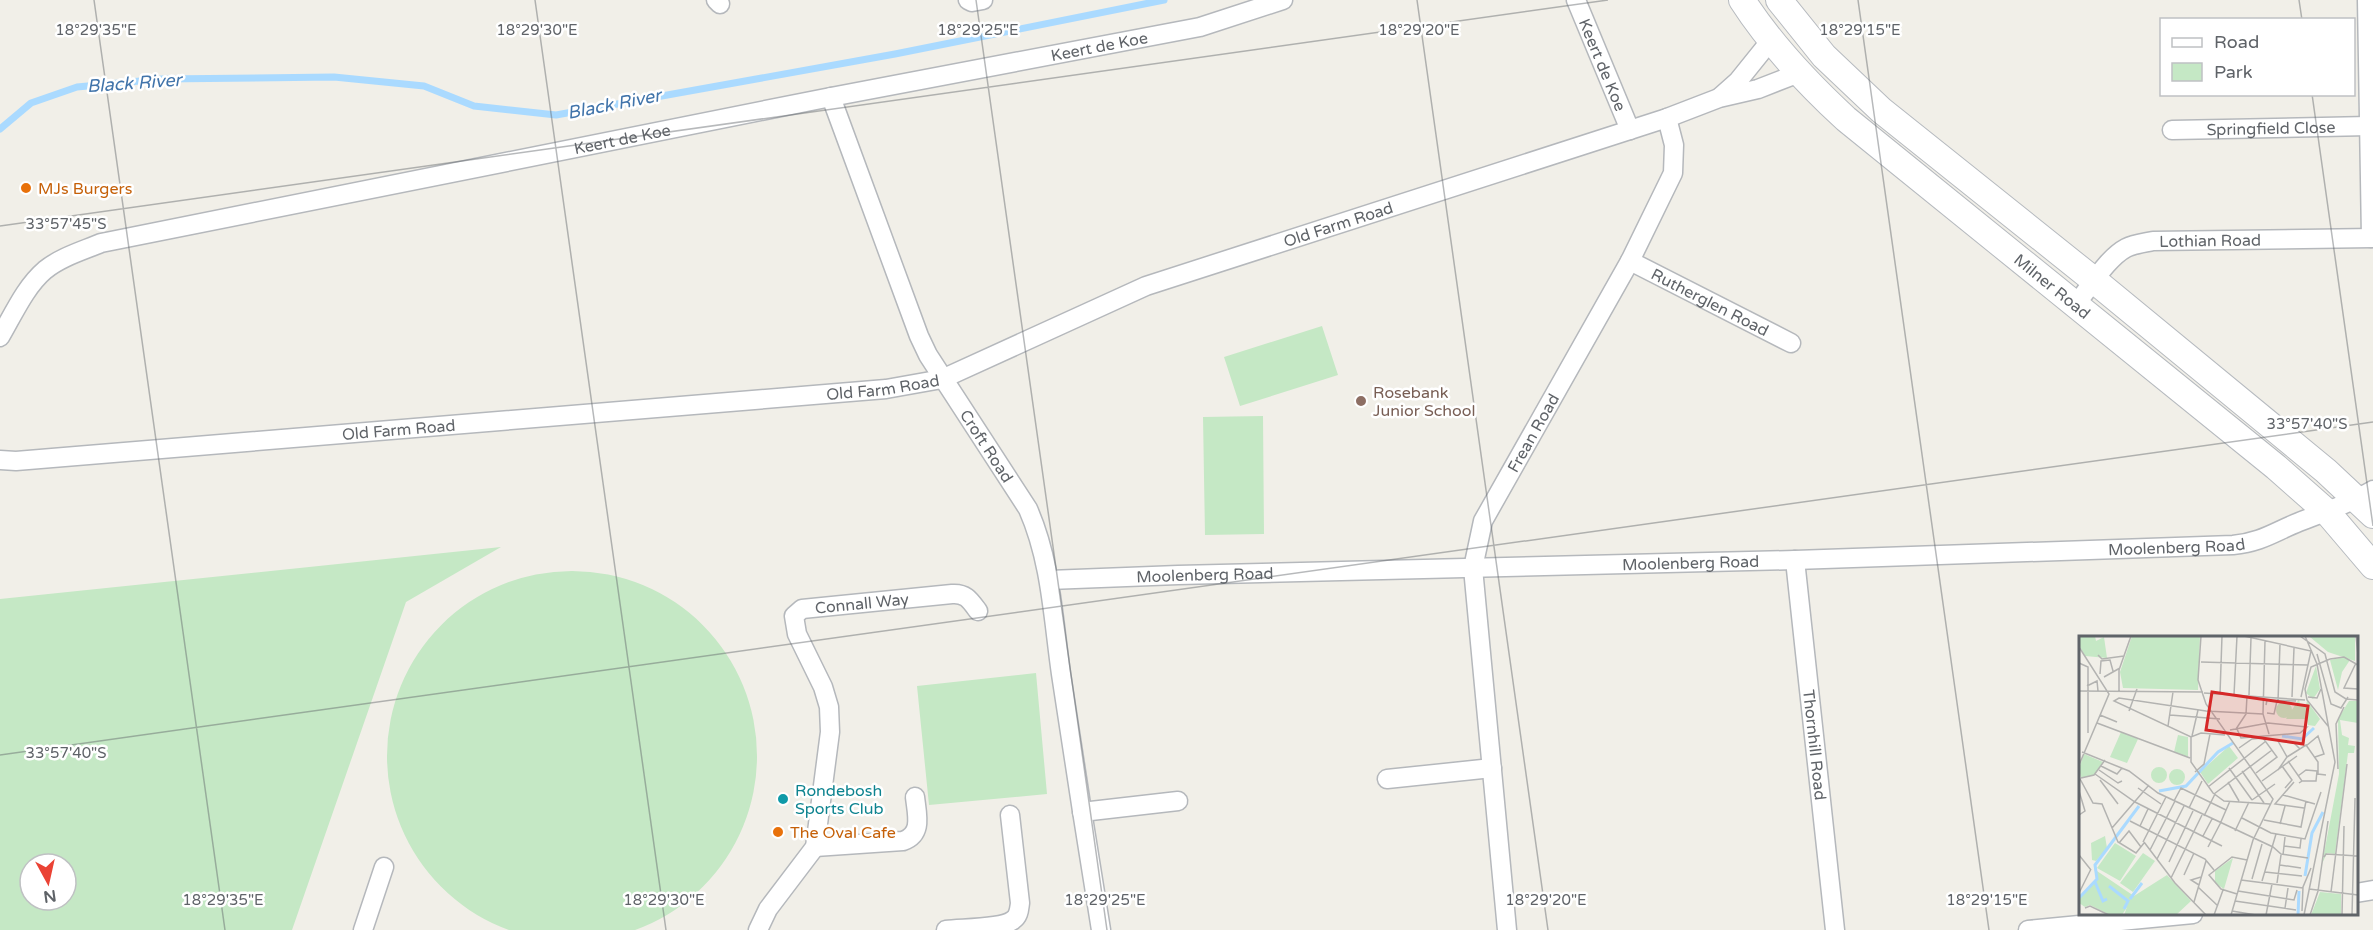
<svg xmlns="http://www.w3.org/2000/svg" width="2373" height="930" viewBox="0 0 2373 930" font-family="'Varela Round',sans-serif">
<rect width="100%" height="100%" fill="#f1efe8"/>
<path fill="#c5e8c5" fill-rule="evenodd" d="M1322,326L1338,375L1240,406L1224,357Z
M1263,416L1264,534L1205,535L1203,417Z
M501,547L406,602L292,930H0V599ZM30,864H66V900H30Z
M387 756a185 185 0 1 1 370 0a185 185 0 1 1-370 0Z
M1036,673L1047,794L929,805L917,686Z"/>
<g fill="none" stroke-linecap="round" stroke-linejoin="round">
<path stroke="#aadaff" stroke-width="7" d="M0,129L31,103L77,87L161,79L334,77L424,86L474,106L556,115L895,54L1164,0"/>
<g stroke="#b5b8bc" stroke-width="21">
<g id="minor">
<path d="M716,0L720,4"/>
<path d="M968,0L972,2L983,0"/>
<path id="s1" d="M1576,0L1630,130"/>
<path d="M2367,0L2371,238"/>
<path id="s2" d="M831,97L919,336L928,355L1028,509C1051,561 1053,618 1061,674C1074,759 1087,845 1101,930"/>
<path d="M1720,97L1738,81L1771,40"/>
<path id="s3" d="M2172,130L2369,126"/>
<path id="s4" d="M1630,261L1791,343"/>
<path id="s5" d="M2075,305C2089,289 2107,258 2126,248C2134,244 2144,243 2153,241L2373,238"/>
<path id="s6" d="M0,337C13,315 25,287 45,270C61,257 82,251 101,243L831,97L1200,27L1283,0"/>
<path id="s7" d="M0,460L16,461L886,389L942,379L1146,286L1667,118L1719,98L1758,89L1799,73"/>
<path id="s8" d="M1795,560L1835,930"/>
<path id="s9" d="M1049,580L1178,575L1795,560L2233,545C2262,542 2274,532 2299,522C2324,512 2349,504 2373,490"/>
<path d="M1387,779L1492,768"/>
<path d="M1082,812L1178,801"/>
<path d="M815,847L903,841C923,834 917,815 915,797"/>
<path d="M2356,893L2373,890"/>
<path d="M363,930L384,867"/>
<path id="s10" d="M758,930L768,909L815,847L830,732L829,707L823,687L797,634L794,616L802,609L952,594C966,593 970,600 978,611"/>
<path d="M946,930C961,928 1002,929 1013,920C1019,916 1019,910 1020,903L1010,815"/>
<path id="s11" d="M1507,930L1473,568L1483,521L1630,261L1673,173L1674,145L1667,118"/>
<path d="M2028,930L2193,914"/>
</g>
</g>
<g stroke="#b6babf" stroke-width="28">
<g id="secondary">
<path id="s12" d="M1742,0C1771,45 1807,83 1846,119L2276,467L2327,512L2373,566"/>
<path d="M1779,0L1824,56L1881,110L2095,281L2326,471L2373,515"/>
</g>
</g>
<use href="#minor" stroke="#fff" stroke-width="18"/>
<use href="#secondary" stroke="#fff" stroke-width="26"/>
</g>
<path fill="none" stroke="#5f6368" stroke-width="1.5" stroke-opacity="0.45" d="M94,0L225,930M535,0L666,930M976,0L1107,930M1417,0L1548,930M1858,0L1989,930M2299,0L2302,20M2312,94L2373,526M0,226L1608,0M0,755L2373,422"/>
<g fill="#e8710a" stroke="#fff" stroke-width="2">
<circle cx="26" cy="188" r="6"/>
<circle cx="778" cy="832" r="6"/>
</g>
<circle fill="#8d6e63" stroke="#fff" stroke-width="2" cx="1361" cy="401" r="6"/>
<circle fill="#0f9aa8" stroke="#fff" stroke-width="2" cx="783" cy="799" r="6"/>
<g text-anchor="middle" stroke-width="5" stroke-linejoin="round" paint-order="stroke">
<g font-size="16" fill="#5f6368" stroke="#fff">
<text dy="6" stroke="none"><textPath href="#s6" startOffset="1161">Keert de Koe</textPath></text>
<text dy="6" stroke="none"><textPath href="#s1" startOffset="70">Keert de Koe</textPath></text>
<text dy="6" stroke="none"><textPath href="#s3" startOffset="99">Springfield Close</textPath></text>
<text dy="6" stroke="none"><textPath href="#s6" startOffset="675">Keert de Koe</textPath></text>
<text dy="6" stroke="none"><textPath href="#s7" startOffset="1372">Old Farm Road</textPath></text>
<text dy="6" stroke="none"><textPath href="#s5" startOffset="162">Lothian Road</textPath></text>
<text dy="6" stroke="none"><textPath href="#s12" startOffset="424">Milner Road</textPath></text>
<text dy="6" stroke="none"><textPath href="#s4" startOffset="90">Rutherglen Road</textPath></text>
<text dy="6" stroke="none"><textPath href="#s7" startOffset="886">Old Farm Road</textPath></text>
<text dy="6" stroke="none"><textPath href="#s7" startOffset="400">Old Farm Road</textPath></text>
<text dy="6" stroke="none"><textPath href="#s11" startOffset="513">Frean Road</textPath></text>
<text dy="6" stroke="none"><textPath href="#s2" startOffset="384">Croft Road</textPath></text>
<text dy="6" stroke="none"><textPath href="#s9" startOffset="1128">Moolenberg Road</textPath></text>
<text dy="6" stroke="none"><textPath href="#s9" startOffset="642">Moolenberg Road</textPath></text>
<text dy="6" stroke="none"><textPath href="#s9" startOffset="156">Moolenberg Road</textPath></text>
<text dy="6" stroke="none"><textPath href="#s10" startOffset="411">Connall Way</textPath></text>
<text dy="6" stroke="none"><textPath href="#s8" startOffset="186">Thornhill Road</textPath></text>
</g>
<g font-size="16" fill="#c56008" stroke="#fff" text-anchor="start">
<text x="38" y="194">MJs Burgers</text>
<text x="790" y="838">The Oval Cafe</text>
</g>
<g font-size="16" fill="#785e54" stroke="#fff" text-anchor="start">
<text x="1373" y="398">Rosebank<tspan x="1373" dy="18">Junior School</tspan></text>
</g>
<g font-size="16" fill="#0d838f" stroke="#fff" text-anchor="start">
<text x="795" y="796">Rondebosh<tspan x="795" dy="18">Sports Club</tspan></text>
</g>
<g font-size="18" font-style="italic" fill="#4174aa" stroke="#fff">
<text transform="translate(134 83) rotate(-4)" y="6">Black River</text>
<text transform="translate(614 104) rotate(-11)" y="6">Black River</text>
</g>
</g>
<g transform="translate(2079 636)">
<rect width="279" height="279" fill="#f1efe8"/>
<path d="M16,0L17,5L25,1L28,22L6,20L0,9V1ZM53,0H121L119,54L44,52L41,36ZM276,0V25L249,16L231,1ZM266,21L271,24L263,36L259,54L251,24ZM237,30L241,53L234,63L227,57ZM220,63L221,68L227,69L228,65L241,83L236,90L229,89L228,83H207ZM270,65H279V87L261,84L263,99L270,102L269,109L276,110L275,117H269L256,218L248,217L243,228L260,138L259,83ZM197 74a8 8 0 1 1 16 0a8 8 0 1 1-16 0ZM42,96L59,103L48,127L31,121ZM99,99L109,101V121L95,116ZM150,110L159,122L129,148L121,136ZM5,118L24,126L15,139L2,142L0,132ZM72 139a8 8 0 1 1 16 0a8 8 0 1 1-16 0ZM90 141a8 8 0 1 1 16 0a8 8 0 1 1-16 0ZM26,200L28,212L17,225L13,224L12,207ZM36,207L57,220L41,245L18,232ZM64,217L76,225L54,256L41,247ZM154,222L145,253L136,247V235ZM15,233L55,260L88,239L112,265L97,279H45L48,271L43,279H31L11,269L6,271L0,267L1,260L19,243ZM241,256L262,258V279H232Z" fill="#c5e8c5"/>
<path fill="none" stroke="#aadaff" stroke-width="3" d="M203,100L223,103L235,92M80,155L107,150L139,116L154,107M226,240L233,197L244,176M16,246L24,265L28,263M30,250L49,265L45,273M0,262L18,243L16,229L60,170M51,263L63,247M219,279L220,255"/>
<path fill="none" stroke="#b3b3b1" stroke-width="1.5" d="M122,0L119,44L127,68L194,163L174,204L152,279M165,0L232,15L222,61M221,0L246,18L256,56L267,63L279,64M277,0L279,19M186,5L184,78L190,98M0,11L30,58L0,129M238,18L252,68L262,72L269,61M19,19L23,23L45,20M251,23L265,21L279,29M122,26L229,29M0,27L9,31V97M277,27L265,52L279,53M21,38L22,25L31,24L34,35M25,41L41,32M8,50L18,45L19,55M0,55L124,56M40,55V34L52,0M125,57L226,64M141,58L143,0M155,59L158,0M170,59L172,2M213,61L215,12M229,61L238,62L242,53M199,65L201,8M187,69L188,64L217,65M50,75L58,53M188,77L195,78L198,65M21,79L38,86M91,79L141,83M18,87L111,122M89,90L94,56M249,90L228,64L226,53L232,31L251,23M157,93L167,78L168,60M151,94L189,87L228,91L221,97L162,102L158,93M146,99L122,97L112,101L35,65L40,62L127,75L184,78M113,100L119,74M112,101V126L134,157L145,165L191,168M227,110L239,100L245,118L236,121M160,112L173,103L184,102L198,121L177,137M3,116L50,135L79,157L194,211L202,218L229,222M208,121L227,109L239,126V138L247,139M209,125L223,145L220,147M22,130L38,138L43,132M203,130L213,144L206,152M150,132L173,164M259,133L257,88L265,71M20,134L39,147L43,145M199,134L208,121L199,105L215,107L221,113M163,135L185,167M116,136L125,128L131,98M16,138L56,166L143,210M219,140L227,134L238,135L237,145H223M0,141L14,167L23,168L39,206L57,217L65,207M2,142L15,139L26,124M21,144L39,168M183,145L218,120M149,146L160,165M215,146L196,168L225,172M129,151L187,105M59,152L82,168M0,155L6,175L0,179M135,158L193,114M204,159L236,168M173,164L196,148M95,165L102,152L147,174M110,172L123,145M125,180L136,158M163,182L192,197L226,203L242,156M185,184L222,191L227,165M51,185L126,223L135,234M141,188L151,165M201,188L206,170M61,190L69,173M33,192L70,149M156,195L170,166M124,200L133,183M64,206L87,161M65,206L96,247L127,279M40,207L50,195L62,211M205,210L221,212L222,203M129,211L141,188M71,214L96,165M0,219L12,234M204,219L206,201M245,221L247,218L279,220M78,223L105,170M90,226L114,175M201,229L222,232M186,236L223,240M105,239L115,217M92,242L123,179M173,243L183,208M162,244L224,252M183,245L197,198M198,247L202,219M120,249L112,244L122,241M119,251L139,270M230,253L279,259M159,255L215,264L218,254M252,256L268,128M0,257L12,233M158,258L142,253L130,239L153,221L168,224M156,265L217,274M115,266L127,225M6,272L11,270L30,279M206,272L209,252M153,275L177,279M223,275L224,251L232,232M135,279L144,254M187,279L193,248M225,279L256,126L238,28L226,0M231,279L239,255L249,185M263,279L265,190M273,279L276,162"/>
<path fill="#d62828" fill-opacity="0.15" stroke="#d62828" stroke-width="3" d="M133,56L229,70L224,108L127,94Z"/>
<rect width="279" height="279" fill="none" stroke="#5f6368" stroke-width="3"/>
</g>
<g font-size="15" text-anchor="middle" fill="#5f6368" stroke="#fff" stroke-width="5" stroke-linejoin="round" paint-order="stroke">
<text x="96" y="35">18°29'35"E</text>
<text x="537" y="35">18°29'30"E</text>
<text x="978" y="35">18°29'25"E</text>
<text x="1419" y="35">18°29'20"E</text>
<text x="1860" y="35">18°29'15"E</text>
<text x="66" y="229">33°57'45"S</text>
<text x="2307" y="429">33°57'40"S</text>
<text x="66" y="758">33°57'40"S</text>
<text x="223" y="905">18°29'35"E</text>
<text x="664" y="905">18°29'30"E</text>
<text x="1105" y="905">18°29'25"E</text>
<text x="1546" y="905">18°29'20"E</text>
<text x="1987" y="905">18°29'15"E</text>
</g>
<rect x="2160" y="18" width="195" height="78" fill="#ffffff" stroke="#bfc1c3" stroke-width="1.5"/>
<rect x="2172" y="38" width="30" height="9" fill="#ffffff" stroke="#bfc1c3" stroke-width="1.5"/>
<text x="2214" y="48" font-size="18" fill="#5f6368">Road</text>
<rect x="2172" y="63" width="30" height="18" fill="#c5e8c5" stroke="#bfc1c3" stroke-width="1.5"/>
<text x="2214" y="78" font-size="18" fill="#5f6368">Park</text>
<g transform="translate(48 882) rotate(172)"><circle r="28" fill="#ffffff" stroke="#bfc1c3" stroke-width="1.5"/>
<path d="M0-4.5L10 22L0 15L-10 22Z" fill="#ea4335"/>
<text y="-9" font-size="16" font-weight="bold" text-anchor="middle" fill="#5f6368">N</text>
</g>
</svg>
